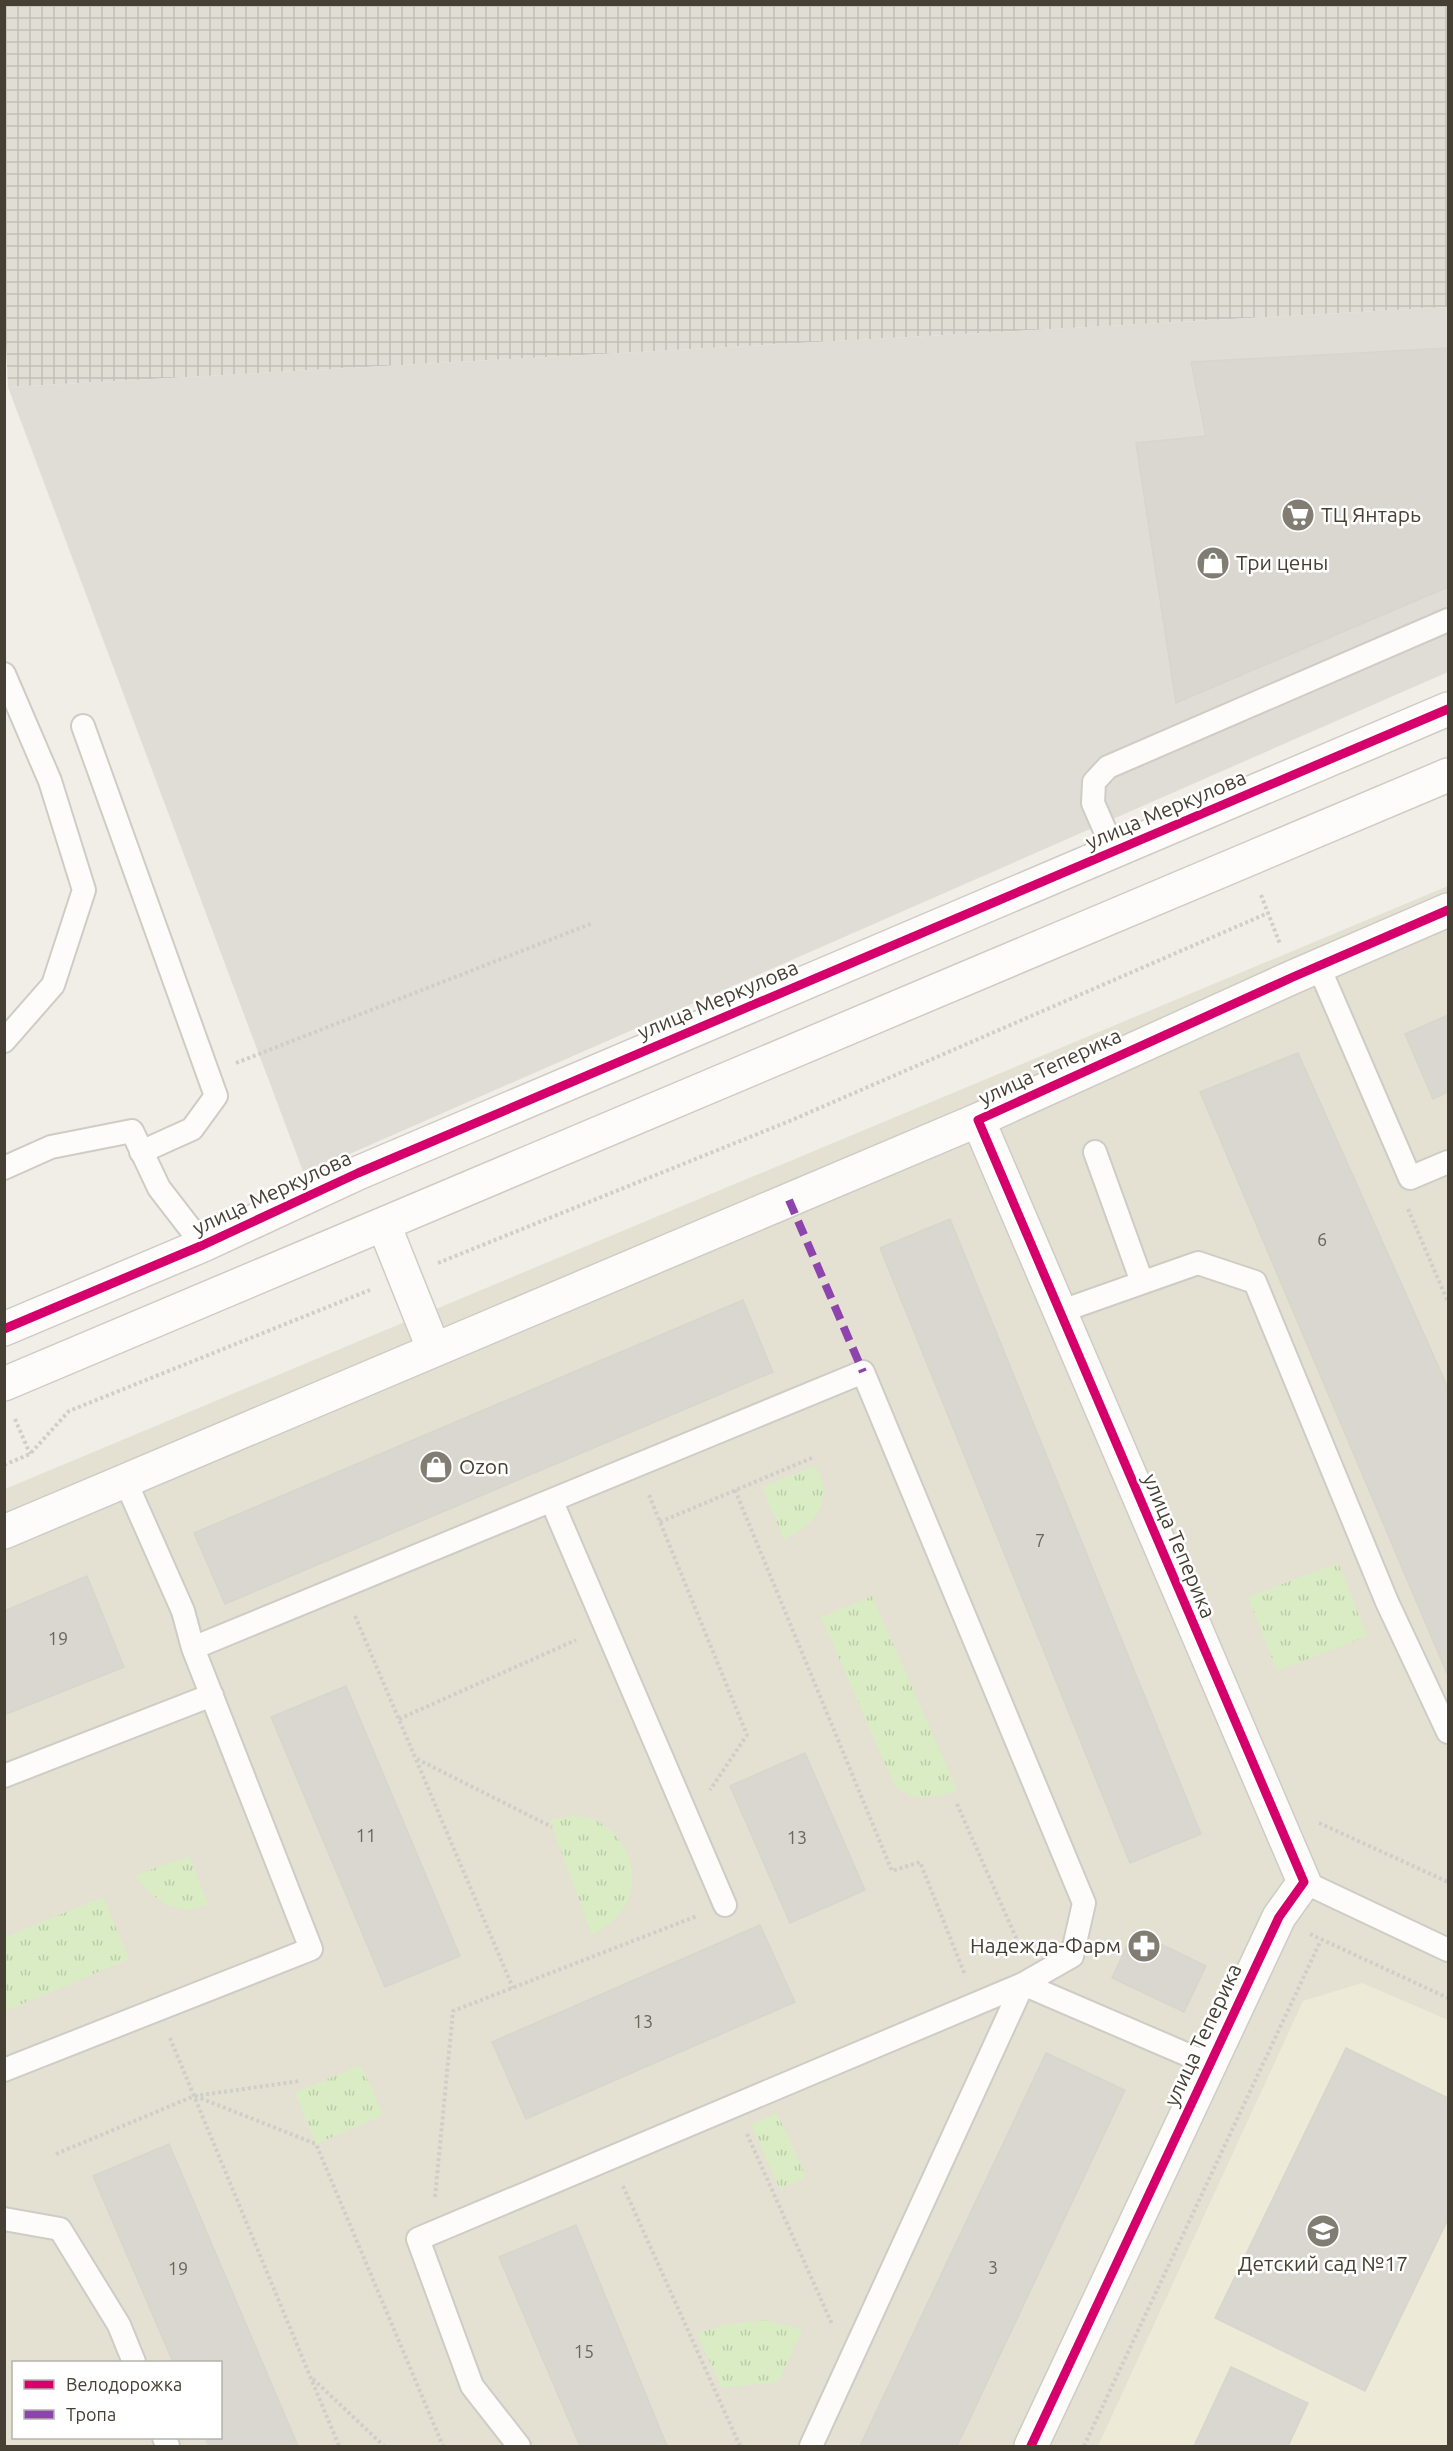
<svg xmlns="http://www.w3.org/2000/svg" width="1453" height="2451" viewBox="0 0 1453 2451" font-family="Ubuntu,sans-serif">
<defs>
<pattern id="industrial-grid" width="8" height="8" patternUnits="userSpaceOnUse" patternTransform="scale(1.5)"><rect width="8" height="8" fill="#e0ddd5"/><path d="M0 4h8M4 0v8" fill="none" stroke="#c2bfb7"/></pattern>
<pattern id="grass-tufts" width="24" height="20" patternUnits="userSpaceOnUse" patternTransform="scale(1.5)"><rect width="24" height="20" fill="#d9ecc4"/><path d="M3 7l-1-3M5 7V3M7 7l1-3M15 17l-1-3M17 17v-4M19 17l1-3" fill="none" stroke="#bccba9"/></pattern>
</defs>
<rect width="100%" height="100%" fill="#f0eee6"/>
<path fill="#e4e1d3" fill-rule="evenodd" d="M1448,886V2446H5V1489ZM14,2362H220V2438H14Z"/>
<path fill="url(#industrial-grid)" d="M4,5H1448V307L8,387L4,303Z"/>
<path fill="#eeead8" d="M1362,1983L1448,2020V2446H1098L1303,2001Z"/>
<path fill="url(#grass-tufts)" d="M815,1466C836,1499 815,1526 784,1539L762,1487Z
M1338,1563L1367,1636L1277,1671L1248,1597Z
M872,1596L957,1790C930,1798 919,1804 895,1786L821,1617Z
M572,1816C578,1817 585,1817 591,1819C625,1830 642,1872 626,1904C619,1918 606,1927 592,1935L550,1820Z
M189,1857L208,1904C178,1919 152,1899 135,1875Z
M103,1897L129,1959L5,2011V1937Z
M361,2065L383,2115L316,2144L295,2093Z
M777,2113L806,2177L780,2189L751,2125Z
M764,2320L802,2329L779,2382L722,2388L697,2334L724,2325Z"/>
<path fill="#dfddd6" d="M1448,307V672L304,1174L8,387Z"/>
<path fill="#d9d7cf" stroke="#d8d5cc" stroke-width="1.5" d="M1448,348V587L1176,703L1136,443L1206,436L1191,362Z
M1448,1015V1092L1433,1099L1405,1034Z
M1298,1053L1448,1388V1676L1200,1092Z
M950,1219L1201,1834L1130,1863L880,1248Z
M743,1300L773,1372L225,1604L194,1533Z
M87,1576L124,1667L4,1715V1611Z
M346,1686L460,1956L385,1987L271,1717Z
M805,1753L865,1890L790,1923L730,1786Z
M760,1925L795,2002L526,2119L492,2042Z
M1134,1931L1206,1966L1184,2012L1112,1978Z
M1346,2048L1448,2098V2219L1365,2391L1215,2318Z
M1046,2053L1125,2090L957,2446H860Z
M169,2144L298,2446H209L205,2438H220V2362H173L93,2176Z
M576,2225L667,2446H580L499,2257Z
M1231,2367L1308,2403L1288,2446H1194Z"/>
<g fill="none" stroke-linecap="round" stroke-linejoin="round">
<g stroke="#ceccc4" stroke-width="26">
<path id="service" d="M4,674L50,781L84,890L53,985L4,1041
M83,726L216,1096L192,1129L141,1152
M1114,851L1093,803L1094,782L1108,767L1448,620
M1318,965L1410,1178L1448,1162
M1095,1152L1142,1282
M4,1168L51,1147L132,1131L159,1188L203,1245
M1059,1312L1198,1263L1255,1282L1387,1602L1448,1732
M125,1480L183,1611L193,1648L863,1372L1084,1903L1072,1956L1023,1984L811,2446
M552,1502L725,1905
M4,1776L212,1695
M1304,1882L1448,1950
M4,2070L311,1949L193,1648
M4,2219L60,2229L119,2325L134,2362
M164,2438L168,2446
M519,2446L472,2386L418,2239L1023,1984L1209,2064"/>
</g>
<g stroke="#ceccc4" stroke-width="36">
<path id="minor" d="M384,1225L434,1350
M4,1532L978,1120
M1031,2446L1279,1917L1304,1882L978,1120L1293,977L1448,910"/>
</g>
<g stroke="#ceccc4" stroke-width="36">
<path id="tertiary" d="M4,1329L203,1245L358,1173L1448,709
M4,1384L1448,775"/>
</g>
<path stroke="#d1cec9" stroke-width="4" stroke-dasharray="3 3" stroke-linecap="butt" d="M1261,895L1280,944
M236,1063L593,923
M1408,1209L1448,1302
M438,1263L792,1120L1268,913
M15,1419L30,1454
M4,1465L30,1454L69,1411L370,1290
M735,1490L892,1871L920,1862L965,1975
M649,1495L747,1735L710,1790
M660,1522L814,1457
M355,1616L513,1988
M399,1719L576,1640
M417,1759L552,1827
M957,1804L1021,1949
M1319,1823L1448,1882
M1310,1934L1448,1998
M170,2038L339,2446
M195,2096L316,2144L443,2446
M747,2134L832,2324
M56,2154L194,2096L300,2081
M623,2186L740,2446
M435,2197L453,2011L697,1916
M313,2379L384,2446
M1084,2446L1321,1940"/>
<use href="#service" stroke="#fdfcfb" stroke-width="22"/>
<use href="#minor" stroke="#fdfcfb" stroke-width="33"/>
<use href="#tertiary" stroke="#fdfcfb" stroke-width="33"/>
<path stroke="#8e44ad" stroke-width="8" stroke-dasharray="15 8" stroke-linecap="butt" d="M789,1200L863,1372"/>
<g stroke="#fff" stroke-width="13">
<path id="cycleway" d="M4,1329L203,1245L358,1173L1448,709
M1031,2446L1279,1917L1304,1882L978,1120L1293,977L1448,910"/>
</g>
<use href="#cycleway" stroke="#d6006c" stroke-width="9"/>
</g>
<defs>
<g id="supermarket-disc" transform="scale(1.725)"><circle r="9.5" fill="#817d72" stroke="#fff"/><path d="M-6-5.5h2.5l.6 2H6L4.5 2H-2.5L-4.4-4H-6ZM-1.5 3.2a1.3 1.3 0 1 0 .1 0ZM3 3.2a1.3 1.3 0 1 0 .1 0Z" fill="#fff"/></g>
<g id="shop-disc" transform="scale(1.725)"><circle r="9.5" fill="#817d72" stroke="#fff"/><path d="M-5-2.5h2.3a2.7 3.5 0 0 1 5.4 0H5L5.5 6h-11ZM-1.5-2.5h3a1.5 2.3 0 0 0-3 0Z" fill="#fff"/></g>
<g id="pharmacy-disc" transform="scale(1.725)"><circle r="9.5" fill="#817d72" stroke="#fff"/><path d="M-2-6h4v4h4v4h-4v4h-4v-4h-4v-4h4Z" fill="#fff"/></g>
<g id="school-disc" transform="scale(1.725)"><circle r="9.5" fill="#817d72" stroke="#fff"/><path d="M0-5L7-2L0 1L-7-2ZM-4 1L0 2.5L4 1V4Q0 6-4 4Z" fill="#fff"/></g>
</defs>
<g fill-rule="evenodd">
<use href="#supermarket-disc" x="1298" y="515"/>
<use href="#shop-disc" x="1213" y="563"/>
<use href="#shop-disc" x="436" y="1467"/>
<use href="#pharmacy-disc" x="1144" y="1946"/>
<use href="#school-disc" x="1323" y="2231"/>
</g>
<g text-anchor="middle" stroke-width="5" stroke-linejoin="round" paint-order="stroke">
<g font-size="18" fill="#6b665b">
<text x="1322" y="1246">6</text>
<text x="1040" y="1547">7</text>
<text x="58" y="1645">19</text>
<text x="366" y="1842">11</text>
<text x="797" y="1844">13</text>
<text x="643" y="2028">13</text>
<text x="993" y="2274">3</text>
<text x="178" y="2275">19</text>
<text x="584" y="2358">15</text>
</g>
<g font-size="21" fill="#454033" stroke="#fff" text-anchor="start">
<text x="1321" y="522">ТЦ Янтарь</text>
<text x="1236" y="570">Три цены</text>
<text x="459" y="1474">Ozon</text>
<text x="1121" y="1953" text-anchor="end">Надежда-Фарм</text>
<text x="1323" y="2271" text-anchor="middle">Детский сад №17</text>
</g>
<g font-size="21" fill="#454033" stroke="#fff">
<text transform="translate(1166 810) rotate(-23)" y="7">улица Меркулова</text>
<text transform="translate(718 1000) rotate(-23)" y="7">улица Меркулова</text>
<text transform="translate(1050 1067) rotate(-25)" y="7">улица Теперика</text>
<text transform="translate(272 1193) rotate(-25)" y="7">улица Меркулова</text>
<text transform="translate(1179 1546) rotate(67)" y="7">улица Теперика</text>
<text transform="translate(1203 2035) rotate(-65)" y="7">улица Теперика</text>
</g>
</g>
<rect width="1453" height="2451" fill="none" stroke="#454033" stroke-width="12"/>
<rect x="12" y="2361" width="210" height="78" fill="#ffffff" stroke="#b5b3ad" stroke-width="1.5"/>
<rect x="24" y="2380" width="30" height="9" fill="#d6006c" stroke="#b5b3ad" stroke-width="1.5"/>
<text x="66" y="2391" font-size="18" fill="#454033">Велодорожка</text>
<rect x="24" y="2410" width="30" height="9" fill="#8e44ad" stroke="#b5b3ad" stroke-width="1.5"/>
<text x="66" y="2421" font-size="18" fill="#454033">Тропа</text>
</svg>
